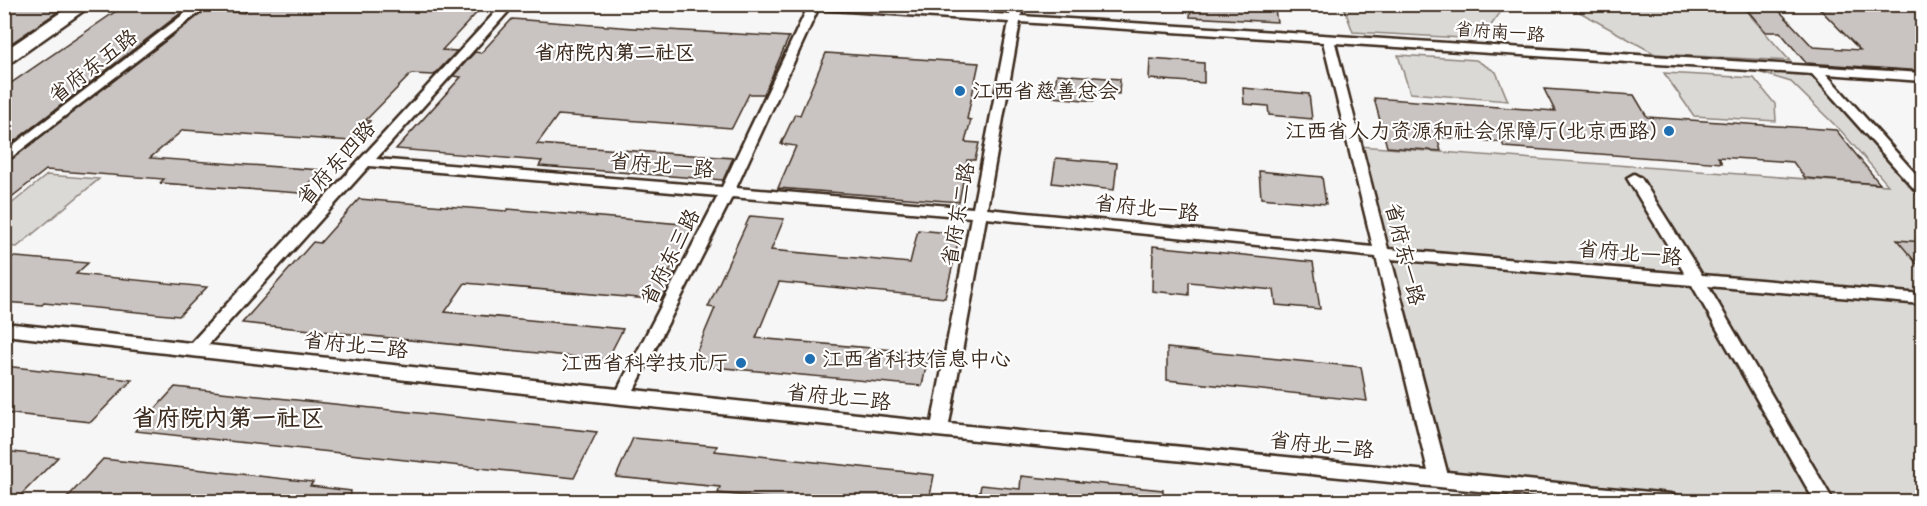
<svg xmlns="http://www.w3.org/2000/svg" width="1927" height="506" viewBox="0 0 1927 506" font-family="'Patrick Hand','LXGW WenKai TC',sans-serif">
<rect width="100%" height="100%" fill="#f7f6f6"/>
<filter id="ink" filterUnits="userSpaceOnUse"><feTurbulence type="fractalNoise" baseFrequency=".0167" numOctaves="2"/><feDisplacementMap in="SourceGraphic" scale="12" xChannelSelector="R" yChannelSelector="G"/><feConvolveMatrix kernelMatrix="1 2 1 2 8 2 1 2 1" color-interpolation-filters="sRGB"/></filter>
<g filter="url(#ink)">
<path fill="#dbd9d6" stroke="#8b827a" stroke-width="1.5" d="M1343,5V4L1506,5L1481,39L1353,32Z
M1567,5H1741L1790,61L1655,54Z
M1398,55L1476,60L1496,72L1508,101L1410,93Z
M1738,66L1812,71L1922,197V501H1760L1446,473L1359,146L1888,185L1842,132L1791,82Z
M1664,73L1754,78L1775,104L1776,121L1694,116Z
M47,175L99,179L17,247L5,246V209Z"/>
<path fill="#c9c3c1" stroke="#3b2a1e" stroke-width="1.5" d="M4,4H48L66,6L4,48Z
M246,4H485L442,50L457,51L434,75L411,74L366,120L370,121L352,141L183,130L150,158L321,170L300,193L160,183L164,179L46,170L4,203V165L206,10L245,13Z
M1191,4H1274L1277,22L1190,17Z
M1742,4H1773L1813,47L1860,50L1815,4L1923,10V71L1806,63L1780,32H1766Z
M125,5L186,9L4,149V88Z
M512,19L634,28L789,37L764,94H749L732,128L558,115L537,144L733,158L723,180L539,166L542,161L396,149L461,77L453,76L475,52L481,53Z
M826,53L979,63L967,119L971,120L965,142L979,143L975,160H967L959,202L778,188L796,146L781,144L795,114L800,115Z
M1150,59L1204,63V83L1149,79Z
M1057,74L1120,79L1119,94L1095,93L1094,101L1053,97Z
M1243,88L1309,94L1312,119L1269,115L1268,106L1244,104Z
M1544,89L1634,95L1647,117L1836,130L1880,184L1805,178L1793,162L1718,157L1722,163L1504,147L1502,142L1437,137L1441,151L1387,147L1374,98L1555,111Z
M1056,158L1117,163L1114,190L1052,183Z
M1259,171L1322,177L1326,204L1261,198Z
M359,199L506,211L508,209L693,225L669,272H675L661,300L465,283L445,312L623,329L607,360L242,323L313,242L320,243Z
M750,216L784,219L771,250L910,263L918,230L960,234L945,298L779,282L756,338L929,353L922,386L691,365L715,308L708,307Z
M1897,240L1923,242V271Z
M1153,246L1313,262L1320,309L1276,305L1274,290L1189,282V295L1152,291Z
M4,256L88,263L76,274L207,287L179,316L44,303L42,305L4,302Z
M1167,348L1361,367L1367,401L1167,380Z
M4,366L132,380L91,422L4,413Z
M175,387L372,408L597,432L574,478L135,431Z
M633,438L717,446L715,451L934,475L929,501H792L718,493L720,487L616,477Z
M4,451L58,457L15,501H4Z
M103,459L313,482L310,486L351,491L350,501H64Z
M1021,476L1163,490V501H978L981,485L1020,489Z"/>
<g fill="none" stroke-linecap="round" stroke-linejoin="round">
<g stroke="#3b2a1e" stroke-width="5">
<path id="street" d="M197,4H210L4,163V152Z
M503,4H515L376,159L722,187L807,9L787,7L782,4H846L1010,15L1012,4H1023L1021,16L1922,73V81L1826,74L1922,181V193L1917,192L1812,74L1335,43L1388,249L1685,274L1627,178L1634,174L1641,178L1702,275L1922,294V304L1708,286L1834,502H1815L1692,285L1391,259L1447,472L1670,494L1677,496L1679,502H1586L622,404L4,335V323L191,343ZM818,9L1009,22L973,208L736,188ZM1020,22L1323,42L1373,247L987,209ZM369,166L718,196L618,389L208,345ZM732,197L971,217L932,422L634,390ZM986,218L1376,257L1428,471L949,424Z"/>
</g>
<g stroke="#3b2a1e" stroke-width="5">
<path id="secondary" d="M73,4H93L10,63L4,64V51Z"/>
</g>
<use href="#street" fill="#fff" fill-rule="evenodd"/>
<use href="#secondary" fill="#fff" fill-rule="evenodd"/>
</g>
</g>
<g fill="#1f6fb2" stroke="#fff" stroke-width="2">
<circle cx="960" cy="91" r="6"/>
<circle cx="1669" cy="131" r="6"/>
<circle cx="810" cy="359" r="6"/>
<circle cx="741" cy="363" r="6"/>
</g>
<g text-anchor="middle" stroke-width="4.5" stroke-linejoin="round" paint-order="stroke">
<g font-size="18" fill="#3b2a1e" stroke="#fff">
<text transform="translate(1500 32) rotate(4)" y="6">省府南一路</text>
</g>
<g font-size="20" font-weight="bold" fill="#3b2a1e" stroke="#fff">
<text x="615" y="59">省府院内第二社区</text>
</g>
<g font-size="21" fill="#3b2a1e" stroke="#fff">
<text transform="translate(93 66) rotate(-38)" y="7">省府东五路</text>
<text transform="translate(336 163) rotate(-48)" y="7">省府东四路</text>
<text transform="translate(662 165) rotate(5)" y="7">省府北一路</text>
<text transform="translate(1147 208) rotate(6)" y="7">省府北一路</text>
<text transform="translate(958 214) rotate(-80)" y="7">省府东二路</text>
<text transform="translate(1630 253) rotate(5)" y="7">省府北一路</text>
<text transform="translate(1405 254) rotate(76)" y="7">省府东一路</text>
<text transform="translate(670 257) rotate(-63)" y="7">省府东三路</text>
<text transform="translate(356 345) rotate(6)" y="7">省府北二路</text>
<text transform="translate(839 397) rotate(6)" y="7">省府北二路</text>
<text transform="translate(1322 445) rotate(6)" y="7">省府北二路</text>
</g>
<g font-size="21" fill="#3b2a1e" stroke="#fff" text-anchor="start">
<text x="972" y="98">江西省慈善总会</text>
<text x="1657" y="138" text-anchor="end">江西省人力资源和社会保障厅(北京西路)</text>
<text x="822" y="366">江西省科技信息中心</text>
<text x="729" y="370" text-anchor="end">江西省科学技术厅</text>
</g>
<g font-size="24" font-weight="bold" fill="#3b2a1e" stroke="#fff">
<text x="228" y="426">省府院内第一社区</text>
</g>
</g>
<rect width="1927" height="506" fill="none" stroke="#fff" stroke-width="24"/>
<rect x="12" y="12" width="1903" height="482" fill="none" stroke="#3b2a1e" stroke-width="2" filter="url(#ink)"/>
</svg>
